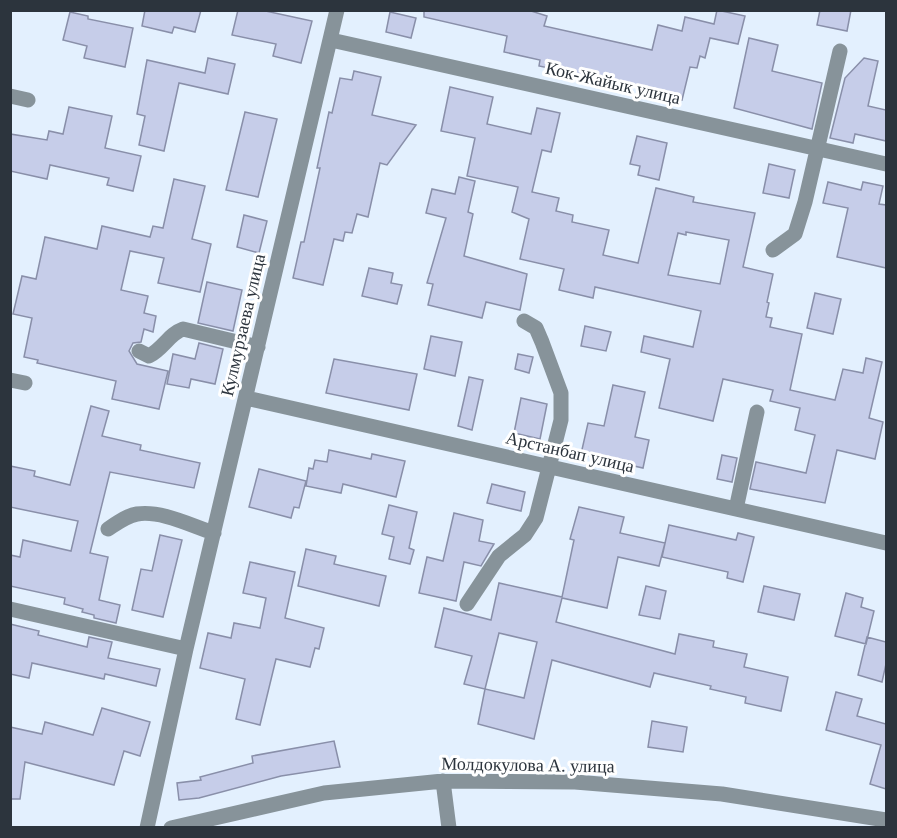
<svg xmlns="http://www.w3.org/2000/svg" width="897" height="838" viewBox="0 0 897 838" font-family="Georgia,serif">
<rect width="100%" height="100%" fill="#e3f0fe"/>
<path fill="#c6cde9" stroke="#898fa9" stroke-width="1.5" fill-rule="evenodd" d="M145,10H201L195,32L174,27L172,33L142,26Z
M238,10H261L312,21L301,63L273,56L276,44L232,35Z
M424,10H528L547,16L544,26L652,50L658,25L682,31L685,17L714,24L717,10L745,16L738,44L710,38L705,58L700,56L697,68L690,67L682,100L647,92L648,89L539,66L540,60L504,52L507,36L424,17Z
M820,10H851L847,31L817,25Z
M70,12L88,16V19L133,28L125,67L84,58L87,46L63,40Z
M390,12L416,18L411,38L386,32Z
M749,38L778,45L772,71L822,83L812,129L734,108Z
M208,58L235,64L228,94L179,83L164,151L139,145L145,116L137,114L147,60L205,73Z
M864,58L878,61L868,106L886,110V141L855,134L853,143L830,138L845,78Z
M354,71L381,77L372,115L416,125L387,165L380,163L368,217L357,214L352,233L345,232L343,241L334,239L323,285L293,278L301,242H304L320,168H317L329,112L332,113L340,78L352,80Z
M450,87L493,97L487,124L531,134L537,108L560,113L551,152L542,150L532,192L559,198L556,211L573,215L572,222L609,230L603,255L638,263L656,188L694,197L693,202L755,213L743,267L773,274L767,302L769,303L766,317L772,318L770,327L802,334L790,390L835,400L843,369L863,373L866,358L882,362L869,418L883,422L875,459L837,450L825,503L750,489L756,462L806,473L815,435L795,430L800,408L770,401L773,390L723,379L713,421L659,408L670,359L641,352L644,336L693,347L701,311L595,287L593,298L559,290L564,269L520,259L529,219L512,212L518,187L467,176L475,138L441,131ZM686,232L729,240L720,284L668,275L678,233L686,235Z
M69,107L112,116L105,148L141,156L133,191L107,185L109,178L50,165L47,179L10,171V134L47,140L49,131L63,134Z
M245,112L277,119L258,197L226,190Z
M637,136L667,143L659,180L638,175L640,166L630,164Z
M769,164L795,170L789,198L763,193Z
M459,177L475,181L468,212L473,214L464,256L527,274L520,310L486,302L482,318L428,305L433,284L427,283L446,218L426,213L432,189L455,194Z
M174,179L205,186L192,239L211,244L200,292L158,283L164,258L130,251L121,290L148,296L144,313L156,316L153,332L144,329L141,342L133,343L129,351L137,364L168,371L159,409L112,399L116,381L37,363L38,360L24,357L32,318L13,314L22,276L36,279L45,237L97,249L102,226L150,237L153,226L163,228Z
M828,182L861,190L863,182L883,186L879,204L886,205V268L837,257L848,208L823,203Z
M244,215L267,221L259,253L237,247Z
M369,268L393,273L391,283L402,285L397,304L362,296Z
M207,282L242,290L233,331L198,323Z
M815,293L841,299L833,334L807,328Z
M585,326L611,332L606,351L581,346Z
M431,336L462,342L455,376L424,369Z
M199,343L223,349L215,384L191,379L189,388L167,384L173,354L195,359Z
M518,354L533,357L529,373L515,369Z
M334,359L417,374L409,410L326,393Z
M469,377L483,380L472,430L458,426Z
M613,385L645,392L635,437L649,440L643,468L581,454L588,423L604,426Z
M521,398L547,404L540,439L514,433Z
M91,406L109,411L102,436L141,445L140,450L200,463L194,488L110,472L90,553L108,557L99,600L120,605L116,623L94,618V615L82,612L83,609L64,604L65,598L10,586V555L20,557L23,540L71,551L78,521L10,507V466L35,471L34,476L70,485Z
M329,450L371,459L372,454L405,461L396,497L343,484L341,493L306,486L309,468L313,469L315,460L327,462Z
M722,455L737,458L732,482L717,479Z
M259,469L306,481L299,508L294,507L291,518L249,507Z
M492,484L525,492L521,511L487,503Z
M389,505L417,512L409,548L414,550L410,564L389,559L394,537L382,534Z
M579,507L624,517L620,533L665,543L659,566L618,557L607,608L562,598L556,622L675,654L679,634L714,641L713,647L747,654L744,667L788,677L781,711L745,703L746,697L710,689L711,686L654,673L650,687L552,660L534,739L478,724L485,689L464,684L472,656L435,647L444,608L491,620L499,583L562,597L574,540L570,539ZM499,633L537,642L524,698L485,689Z
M454,513L483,520L479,541L494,544L481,566L464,562L456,601L419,593L427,557L443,561Z
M669,525L736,540L738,533L754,537L743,582L727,578L728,572L662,557Z
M160,535L182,540L163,617L132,610L141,569L152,571Z
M306,549L336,556L334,564L386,576L379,606L298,586Z
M250,562L295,572L285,618L324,628L319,649L315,648L310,667L276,659L260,725L236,719L245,679L200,668L208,633L231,638L234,623L260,628L266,598L243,593Z
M646,586L666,591L660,619L639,615Z
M764,586L800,594L794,620L758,612Z
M846,593L863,598L861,607L874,611L866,644L835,636Z
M10,624L39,631L38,635L87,647L89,637L112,642L108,658L160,669L156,686L105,674L104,679L32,663L29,678L10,674Z
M867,637L886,642V664L882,682L858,675Z
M836,692L862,699L857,716L886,724V789L870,784L881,745L826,730Z
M102,708L150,722L140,756L124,751L114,785L25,762L20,799H10V727L42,734L45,722L93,735Z
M652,721L687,727L683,752L648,747Z
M334,741L340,767L281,776L199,798L179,800L177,783L201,780L200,777L253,763L252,756Z"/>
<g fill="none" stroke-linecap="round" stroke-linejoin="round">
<path stroke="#87939a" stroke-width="15" d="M331,40L886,164
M10,96L28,100
M773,250L795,234L805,202L840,51
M139,351L149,356C164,348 169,334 183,329L258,347
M10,380L25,383
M246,398L886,543
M736,509L757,412
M108,529C117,523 126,516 137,514C161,510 192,526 214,533
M467,604L499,556L525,535L536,518L561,420V393L542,342L536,328L524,321
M10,609L186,649
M443,781L449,828
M147,828L186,649L337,10
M171,828L324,793L443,781L575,782L722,794L886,820"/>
</g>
<g text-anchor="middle" stroke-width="6" stroke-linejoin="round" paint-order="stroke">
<g font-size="18" fill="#2c343d" stroke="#fff">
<text transform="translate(613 83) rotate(13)" y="6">Кок-Жайык улица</text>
<text transform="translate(243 325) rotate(-77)" y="6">Кулмурзаева улица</text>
<text transform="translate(570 452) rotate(13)" y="6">Арстанбап улица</text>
<text transform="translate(528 765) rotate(1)" y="6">Молдокулова А. улица</text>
</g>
</g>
<rect width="897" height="838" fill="none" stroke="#2c343d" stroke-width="24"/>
</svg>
